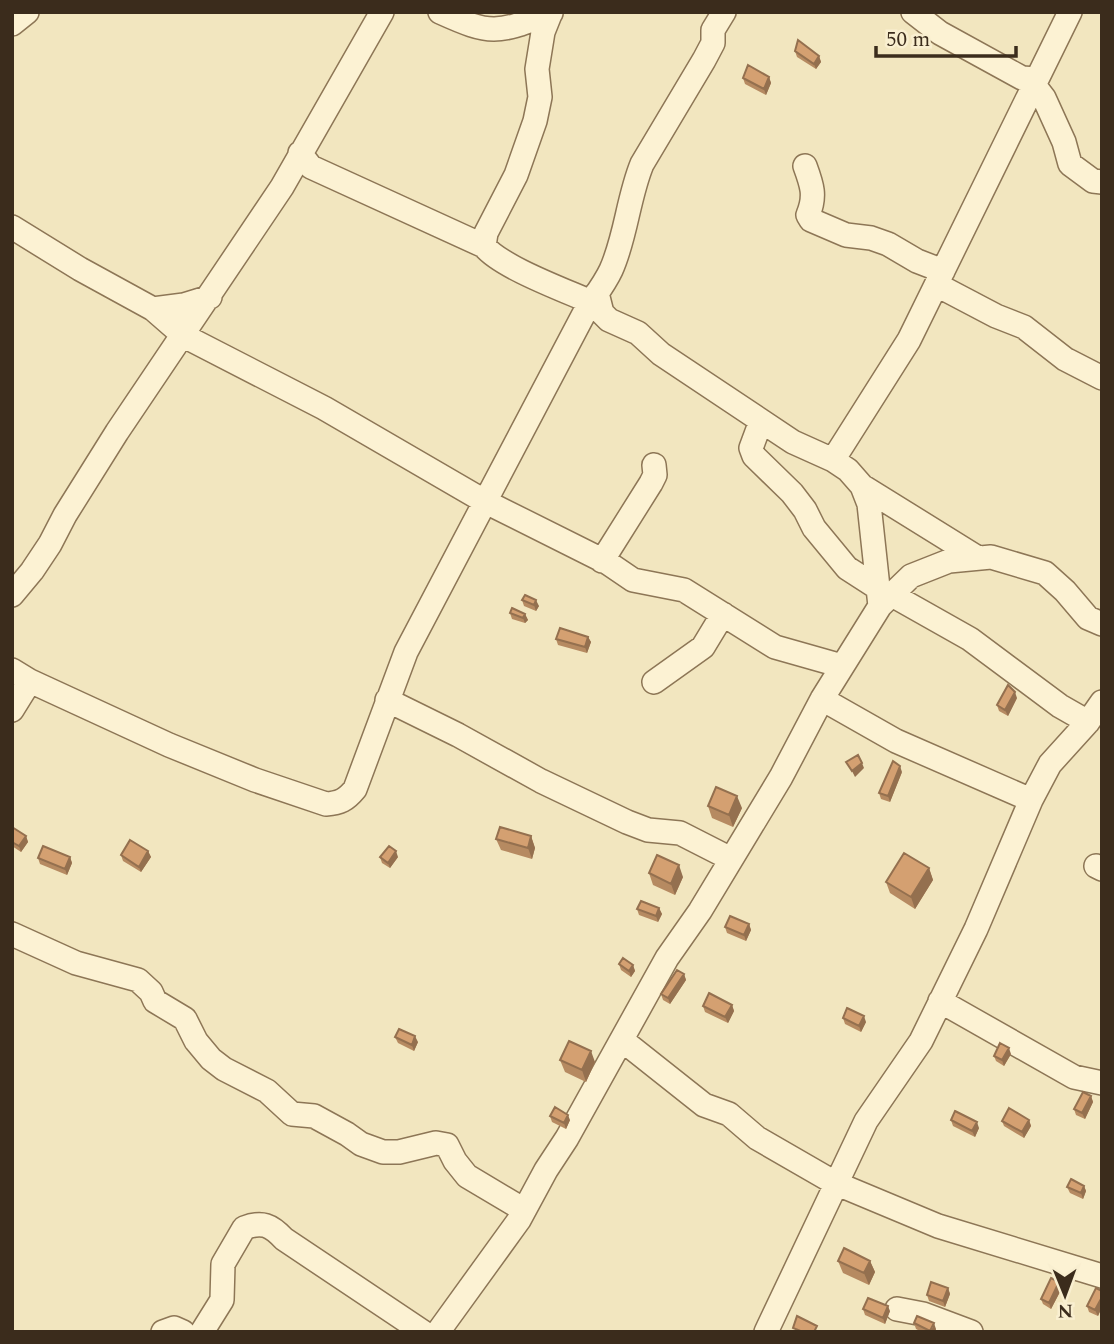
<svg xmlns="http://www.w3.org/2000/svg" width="1114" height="1344" viewBox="0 0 1114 1344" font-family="Spectral,serif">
<rect width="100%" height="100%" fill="#f2e6bf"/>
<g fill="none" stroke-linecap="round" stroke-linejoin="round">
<g stroke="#8d7656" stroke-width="26">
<path id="street" d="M440,12C493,36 497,33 551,13
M551,12L543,32L537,69L540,97L535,121L516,175L486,233L484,246C501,267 564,290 591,302
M913,12L940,33L1022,78L1037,79
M12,24L27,12
M1034,85L1044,98L1064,142L1070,164L1093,181L1102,182
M300,153L311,167L484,246
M805,166C812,185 816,196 808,215L811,220L846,235L871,238L888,244L917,261L943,271
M12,227L80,269L153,309L184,336L324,408L484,501L608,563L633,580L684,590L775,647L842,666
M937,285L996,316L1024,327L1065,359L1102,378
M597,293L602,313L609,320L638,333L661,354L793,442L833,460L848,470L862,486L869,504L880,606
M153,309L184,305L210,297
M761,421L751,448L754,456L792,493L805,510L814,528L847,568L878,588
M833,460L909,340L1070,12
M862,486L978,558
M602,561L651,483L655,475L654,465
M12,595L32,571L50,544L65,515L117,432L282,187L382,12
M892,595L970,639L1060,706L1088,722
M12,670L30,681L169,745L255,780L326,804C340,803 346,800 355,789L406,652L587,308C595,296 605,283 611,270C626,237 628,198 642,164L704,60L713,43V30L724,12
M654,682L703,647L723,614
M822,699L896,741L1031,800
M387,700L458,735L541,781L627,822L648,830L680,833L731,859
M12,710L30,681
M1096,866L1102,869
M12,934L76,963L138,980L151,992L155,1001L185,1019L196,1041L211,1059L224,1069L267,1091L292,1114L314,1116L347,1134L361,1144L383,1152H399L436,1143L447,1145L455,1161L467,1176L524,1210
M940,1001L1074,1077L1102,1083
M622,1040L704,1105L729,1114L757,1138L835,1183L938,1226L1102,1276
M897,1309L923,1314L971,1332
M163,1332L174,1328L183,1332
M202,1332L222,1300L223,1264L244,1228C262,1221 271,1225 284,1239L423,1332
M438,1332L519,1220L546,1170L567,1138L667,958L700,911L781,777L822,699L880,606L911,576L949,561L991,557L1045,573L1065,591L1088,618L1102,624
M766,1332L866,1121L921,1041L976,929L1031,800L1050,764L1088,722L1102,702"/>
</g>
<use href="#street" stroke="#fcf2d3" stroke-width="23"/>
</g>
<path fill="#b68a61" d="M795,51L819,56L821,62L816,69L797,57Z
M769,77L771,83L766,95L745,84L743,78Z
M522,600L539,606L536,611L524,606Z
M510,613L525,614L528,620L525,623L512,619Z
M588,637L591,642L587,653L558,645L556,639Z
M1017,698L1008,716L999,711L997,705Z
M902,772L890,802L881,799L879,793Z
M708,806L742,808L733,827L712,818Z
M12,827L26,836L28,842L21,852L12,846Z
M531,836L535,848L532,859L501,850L496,839Z
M148,851L151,857L141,872L123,861L121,855Z
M70,857L72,863L67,875L40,864L38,858Z
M380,857H398L390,868L382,863Z
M929,868L933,880L915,909L890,893L886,882Z
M649,873L683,877L675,895L653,885Z
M659,908L662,914L658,922L639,915L637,909Z
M749,924L751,930L746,941L727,933L725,927Z
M619,964L633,965L635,971L631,977L621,970Z
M684,974L686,980L670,1004L663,1000L661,994Z
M732,1005L734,1011L728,1023L705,1012L703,1006Z
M843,1018L866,1022L861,1032L845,1024Z
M395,1037L418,1042L414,1051L398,1043Z
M1011,1054L1004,1066L996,1061L994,1056Z
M560,1060L595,1062L586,1082L565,1072Z
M1091,1096L1093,1102L1085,1119L1076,1115L1074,1109Z
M550,1116L570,1120L566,1129L552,1122Z
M951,1120L979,1128L975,1137L953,1126Z
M1029,1120L1031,1126L1024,1138L1004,1126L1002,1121Z
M1084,1186L1086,1191L1083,1199L1070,1193L1067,1187Z
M838,1261H870L875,1272L869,1285L843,1273Z
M1059,1282L1062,1288L1051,1309L1043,1304L1041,1299Z
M948,1288L950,1294L945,1307L929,1301L927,1295Z
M1102,1291V1307L1098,1316L1089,1312L1087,1306Z
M863,1309L890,1311L885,1324L865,1315Z
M914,1323L936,1329L935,1332H922L916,1329Z"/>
<path fill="#94704f" d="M819,56L821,62L816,69L814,64Z
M769,77L771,83L766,95L764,89Z
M536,600L539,606L536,611L534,605Z
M525,614L528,620L525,623L523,618Z
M588,637L591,642L587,653L585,647Z
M1015,692L1017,698L1008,716L1005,710Z
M862,763L864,768L855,777L852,771Z
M900,766L902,772L890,802L888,796Z
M737,796L742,808L733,827L729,815Z
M26,836L28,842L21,852L19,846Z
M531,836L535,848L532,859L528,848Z
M148,851L151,857L141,872L139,867Z
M396,851L398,857L390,868L388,863Z
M70,857L72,863L67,875L65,869Z
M679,865L683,877L675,895L671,884Z
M929,868L933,880L915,909L911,897Z
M659,908L662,914L658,922L656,916Z
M749,924L751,930L746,941L744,935Z
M633,965L635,971L631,977L629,971Z
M684,974L686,980L670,1004L668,998Z
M732,1005L734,1011L728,1023L725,1017Z
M864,1016L866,1022L861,1032L859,1026Z
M415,1036L418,1042L414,1051L412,1045Z
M1009,1048L1011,1054L1004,1066L1002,1060Z
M591,1051L595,1062L586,1082L582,1070Z
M1091,1096L1093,1102L1085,1119L1082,1113Z
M568,1115L570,1120L566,1129L564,1123Z
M1029,1120L1031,1126L1024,1138L1022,1132Z
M977,1122L979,1128L975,1137L972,1131Z
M1084,1186L1086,1191L1083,1199L1081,1193Z
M870,1261L875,1272L869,1285L864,1273Z
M1059,1282L1062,1288L1051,1309L1049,1303Z
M948,1288L950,1294L945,1307L943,1301Z
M1102,1297V1307L1098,1316L1095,1310Z
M888,1306L890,1311L885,1324L883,1318Z
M934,1323L936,1329L935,1332H931Z"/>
<path fill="#d4a071" stroke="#94704f" stroke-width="2" d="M798,40L819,56L814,64L795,51Z
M748,65L769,77L764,89L743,78Z
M525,595L536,600L534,605L522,600Z
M512,608L525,614L523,618L510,613Z
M560,628L588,637L585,647L556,639Z
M1008,685L1015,692L1005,710L997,705Z
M858,755L862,763L852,771L846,762Z
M893,761L900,766L888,796L879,793Z
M716,787L737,796L729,815L708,806Z
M12,827L26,836L19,846L12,842Z
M500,827L531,836L528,848L496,839Z
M130,840L148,851L139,867L121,855Z
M43,846L70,857L65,869L38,858Z
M389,846L396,851L388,863L380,857Z
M904,853L929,868L911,897L886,882Z
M657,855L679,865L671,884L649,873Z
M641,901L659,908L656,916L637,909Z
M730,916L749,924L744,935L725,927Z
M623,958L633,965L629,971L619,964Z
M677,970L684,974L668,998L661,994Z
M709,993L732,1005L725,1017L703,1006Z
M847,1008L864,1016L859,1026L843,1018Z
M399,1029L415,1036L412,1045L395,1037Z
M569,1041L591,1051L582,1070L560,1060Z
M1000,1043L1009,1048L1002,1060L994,1056Z
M1083,1092L1091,1096L1082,1113L1074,1109Z
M555,1107L568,1115L564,1123L550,1116Z
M1009,1108L1029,1120L1022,1132L1002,1121Z
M955,1111L977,1122L972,1131L951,1120Z
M1071,1179L1084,1186L1081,1193L1067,1187Z
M844,1248L870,1261L864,1273L838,1261Z
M1051,1278L1059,1282L1049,1303L1041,1299Z
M931,1282L948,1288L943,1301L927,1295Z
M1096,1288L1102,1291V1297L1095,1310L1087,1306Z
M868,1298L888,1306L883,1318L863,1309Z
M797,1316L817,1326L814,1332H803L793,1328Z
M917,1316L934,1323L930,1331L914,1323Z"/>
<rect width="1114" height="1344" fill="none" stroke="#3b2c1c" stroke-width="28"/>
<g transform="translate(1065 1295) rotate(179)" stroke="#f9efd0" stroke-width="5" paint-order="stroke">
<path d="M0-5L12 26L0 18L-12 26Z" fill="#3b2c1c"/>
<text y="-10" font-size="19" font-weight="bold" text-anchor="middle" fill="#3b2c1c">N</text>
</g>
<path d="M876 46v10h140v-10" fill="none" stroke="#3b2c1c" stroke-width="3.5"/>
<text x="886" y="46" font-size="21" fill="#3b2c1c" stroke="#f9efd0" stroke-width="5" paint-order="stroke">50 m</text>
</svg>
